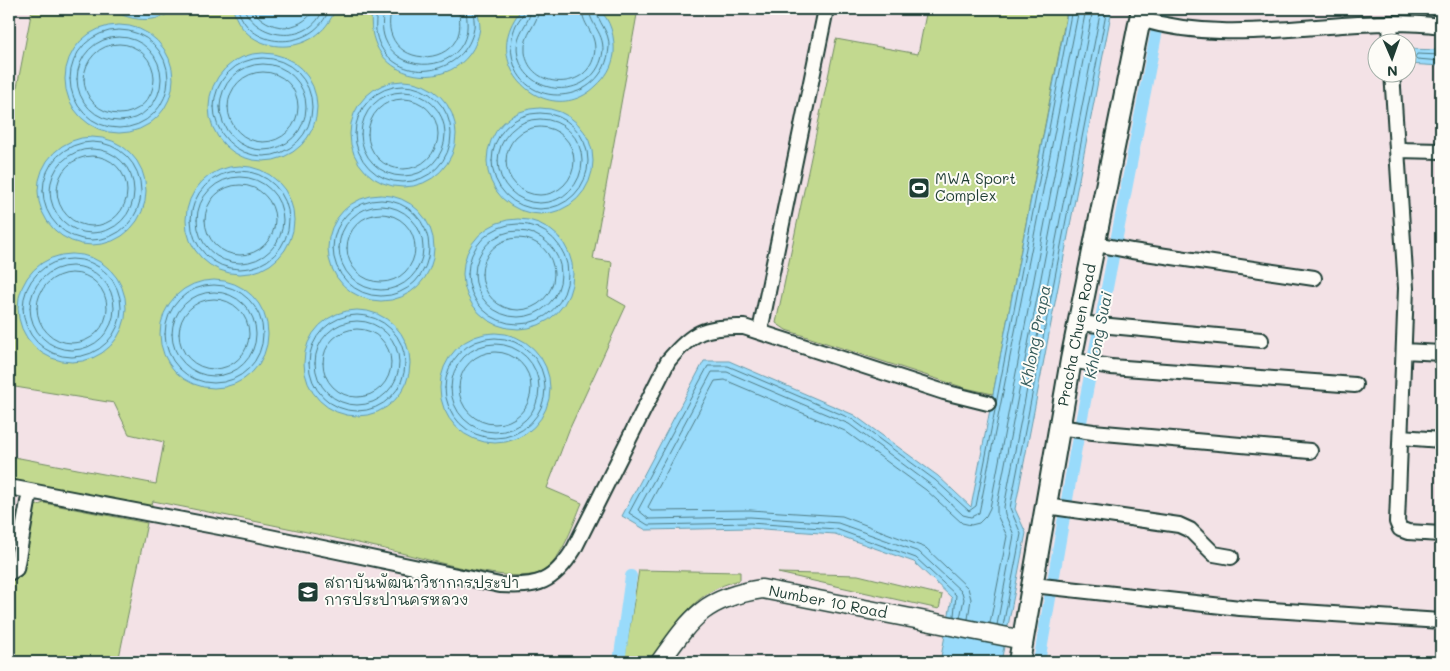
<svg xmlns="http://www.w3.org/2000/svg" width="1450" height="671" viewBox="0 0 1450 671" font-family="Mali,'Playpen Sans Thai',sans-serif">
<rect width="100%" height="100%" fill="#f3e2e6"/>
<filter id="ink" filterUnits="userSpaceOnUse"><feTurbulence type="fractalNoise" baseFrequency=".02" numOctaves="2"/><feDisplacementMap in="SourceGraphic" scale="10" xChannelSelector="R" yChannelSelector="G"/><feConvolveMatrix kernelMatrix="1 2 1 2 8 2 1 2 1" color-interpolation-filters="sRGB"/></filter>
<g filter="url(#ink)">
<path fill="#c2d98f" stroke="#708b62" d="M9,9H15L9,44Z
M32,9H638L593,259L612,262L608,296L626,306L569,430L547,488L582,503C573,524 560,568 536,574C502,583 414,555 376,547C302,530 227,516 153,501L151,507L9,479V456L156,484L164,442L129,434L114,403L9,386V129Z
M927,9H1056L1067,11L993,394L965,388L786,330L776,323L836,39L918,54Z
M44,503L147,523L118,662H26L9,657V578L15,579L22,573L35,506Z
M639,570L740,572V580C693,591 675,625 650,662H624Z
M778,573L858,575L942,595L939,609Z"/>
<path fill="#99dbfb" stroke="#689cab" d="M110,9H175C156,25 130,21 110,9Z
M233,9H335C319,58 246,59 233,9Z
M372,9H477C478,15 480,22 480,28C470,98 361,90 372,9Z
M522,9H598C611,19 615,38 614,54C612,67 606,77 596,86C549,132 474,65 522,9Z
M1068,9H1112L1015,509L1026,533L1001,662H940L952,598L914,562L835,534L749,528L646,530L622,516L704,361H729L854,415L938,476L971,507Z
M65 79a54 54 0 1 1 108 0a54 54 0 1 1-108 0Z
M1408,49L1441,50V66L1408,64Z
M209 107a54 54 0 1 1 108 0a54 54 0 1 1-108 0Z
M350 134a53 53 0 1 1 106 0a53 53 0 1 1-106 0Z
M487 161a53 53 0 1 1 106 0a53 53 0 1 1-106 0Z
M38 191a54 54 0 1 1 108 0a54 54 0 1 1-108 0Z
M186 220a54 54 0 1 1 108 0a54 54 0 1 1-108 0Z
M328 248a53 53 0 1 1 106 0a53 53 0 1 1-106 0Z
M463 274a55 55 0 1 1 110 0a55 55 0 1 1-110 0Z
M18 308a54 54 0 1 1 108 0a54 54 0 1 1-108 0Z
M160 334a54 54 0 1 1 108 0a54 54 0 1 1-108 0Z
M304 363a53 53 0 1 1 106 0a53 53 0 1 1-106 0Z
M440 388a55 55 0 1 1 110 0a55 55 0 1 1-110 0Z"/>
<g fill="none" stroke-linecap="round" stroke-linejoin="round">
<path stroke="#507c84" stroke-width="1" d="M238,9C250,53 316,50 329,9
M244,9C258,41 311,45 323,9
M252,9C268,32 299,34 315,9
M377,9C376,21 374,31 379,43C400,88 467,74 474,28C475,22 473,15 473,9
M383,9C383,20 381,28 385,39C397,71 447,73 463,43C469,31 467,21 466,9
M391,9C390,18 388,26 392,36C402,62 442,64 456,40C462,29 459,20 459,9
M525,9C524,15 519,19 516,25C512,34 510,45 512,55C519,112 605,107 609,47C610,31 597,22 596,9
M531,9C530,25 513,33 518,56C527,97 588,100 601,60C609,35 590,27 589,9
M539,9C538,25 523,34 525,52C529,89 586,92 594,56C599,34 582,27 582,9
M70 79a49 49 0 1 1 98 0a49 49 0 1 1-98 0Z
M77 79a42 42 0 1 1 84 0a42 42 0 1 1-84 0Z
M84 79a35 35 0 1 1 70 0a35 35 0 1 1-70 0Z
M1441,55L1417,54L1415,57L1417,59L1441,61
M214 107a49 49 0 1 1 98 0a49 49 0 1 1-98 0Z
M220 107a43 43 0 1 1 86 0a43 43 0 1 1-86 0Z
M228 107a35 35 0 1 1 70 0a35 35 0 1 1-70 0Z
M355 134a48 48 0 1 1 96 0a48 48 0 1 1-96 0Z
M361 134a42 42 0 1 1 84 0a42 42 0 1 1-84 0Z
M368 134a35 35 0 1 1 70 0a35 35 0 1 1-70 0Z
M492 161a48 48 0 1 1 96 0a48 48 0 1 1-96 0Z
M498 161a42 42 0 1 1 84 0a42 42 0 1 1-84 0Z
M506 161a34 34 0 1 1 68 0a34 34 0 1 1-68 0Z
M43 191a49 49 0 1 1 98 0a49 49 0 1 1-98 0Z
M50 191a42 42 0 1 1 84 0a42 42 0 1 1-84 0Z
M57 191a35 35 0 1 1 70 0a35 35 0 1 1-70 0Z
M191 220a49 49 0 1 1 98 0a49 49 0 1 1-98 0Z
M197 220a43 43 0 1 1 86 0a43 43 0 1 1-86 0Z
M205 220a35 35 0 1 1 70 0a35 35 0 1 1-70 0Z
M333 248a48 48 0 1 1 96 0a48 48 0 1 1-96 0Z
M339 248a42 42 0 1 1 84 0a42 42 0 1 1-84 0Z
M347 248a34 34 0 1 1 68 0a34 34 0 1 1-68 0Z
M468 274a50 50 0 1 1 100 0a50 50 0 1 1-100 0Z
M475 274a43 43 0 1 1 86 0a43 43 0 1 1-86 0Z
M482 274a36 36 0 1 1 72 0a36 36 0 1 1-72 0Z
M23 308a49 49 0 1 1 98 0a49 49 0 1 1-98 0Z
M30 308a42 42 0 1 1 84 0a42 42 0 1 1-84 0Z
M37 308a35 35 0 1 1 70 0a35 35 0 1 1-70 0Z
M165 334a49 49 0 1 1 98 0a49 49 0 1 1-98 0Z
M172 334a42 42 0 1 1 84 0a42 42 0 1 1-84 0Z
M179 334a35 35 0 1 1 70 0a35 35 0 1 1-70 0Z
M309 363a48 48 0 1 1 96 0a48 48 0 1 1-96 0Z
M315 363a42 42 0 1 1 84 0a42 42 0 1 1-84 0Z
M323 363a34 34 0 1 1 68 0a34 34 0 1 1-68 0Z
M445 388a50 50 0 1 1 100 0a50 50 0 1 1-100 0Z
M451 388a44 44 0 1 1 88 0a44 44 0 1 1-88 0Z
M459 388a36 36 0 1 1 72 0a36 36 0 1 1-72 0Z
M996,404L1072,9
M954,616L956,595L916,558L836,529L750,523L648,525L629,513L708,366H728L852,419L935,480L969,511L976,506L996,405
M960,618L964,599L962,592L919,552L838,523L750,517L649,519L638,510L712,372H727L849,424L931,485L963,515L971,517L979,513L1079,9
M968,619L971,599L968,588L926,548L842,516L750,510L651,511L648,507L715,381L725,380L845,431L926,490L962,523L971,525L979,523L986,516L990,508L1086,9
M990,623L1007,536L997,515V505L1093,9
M997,625L1014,535L1005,514L1004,507L1101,9
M1003,626L1021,534L1010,508L1107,9"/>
<path stroke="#99dbfb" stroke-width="12" d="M9,662H11
M619,662L631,576
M1039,662L1075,453L1161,9"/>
<g stroke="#1f3d34" stroke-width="18">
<path id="minor" d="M1140,19C1241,49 1341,13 1441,26
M1390,24L1391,42
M1392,72L1406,288L1397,522L1400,529L1408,532L1441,534
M1397,150L1441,151
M1096,244L1132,251L1314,278
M1078,323L1261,340
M760,331L826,9
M1404,351L1441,353
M1071,360L1111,367L1355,385
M1059,427L1093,432L1310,451
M1401,437L1441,440
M9,487L251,533L500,585C538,587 553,583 574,549L668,361C693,331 705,326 744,327L944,392L988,403
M1046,506L1179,525L1190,530L1214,554L1231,557
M9,573L16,569L30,491
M1033,585L1240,608L1441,621"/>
</g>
<g stroke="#1f3d34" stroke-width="21">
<path id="tertiary" d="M660,662C692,617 704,598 762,589L1023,640"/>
</g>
<g stroke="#1f3d34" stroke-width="24">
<path id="secondary" d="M1019,662L1071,360L1142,9"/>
</g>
<use href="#minor" stroke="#fdfcf7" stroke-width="14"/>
<use href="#tertiary" stroke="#fdfcf7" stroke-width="18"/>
<use href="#secondary" stroke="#fdfcf7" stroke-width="20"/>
</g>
</g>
<defs>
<g id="stadium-square" transform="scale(1.125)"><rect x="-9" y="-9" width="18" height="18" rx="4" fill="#1f3d34" stroke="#fdfcf7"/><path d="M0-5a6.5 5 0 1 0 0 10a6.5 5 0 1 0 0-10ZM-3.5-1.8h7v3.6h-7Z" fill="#fff"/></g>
<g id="school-square" transform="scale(1.125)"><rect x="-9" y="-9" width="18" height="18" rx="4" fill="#1f3d34" stroke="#fdfcf7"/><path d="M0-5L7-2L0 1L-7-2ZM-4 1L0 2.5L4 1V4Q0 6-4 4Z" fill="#fff"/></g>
</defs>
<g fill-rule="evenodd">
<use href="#stadium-square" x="919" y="188"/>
<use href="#school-square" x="308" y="592"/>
</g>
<g text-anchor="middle" stroke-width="4" stroke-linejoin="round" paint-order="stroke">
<g font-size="15" fill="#1f3d34" stroke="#fdfcf7" text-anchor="start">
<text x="935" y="184">MWA Sport<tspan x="935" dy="17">Complex</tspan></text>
<text x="324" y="588">สถาบันพัฒนาวิชาการประปา<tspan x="324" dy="17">การประปานครหลวง</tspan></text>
</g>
<g font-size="15" fill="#1f3d34" stroke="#fdfcf7">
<text transform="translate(1077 335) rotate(-79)" y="5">Pracha Chuen Road</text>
<text transform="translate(828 602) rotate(11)" y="5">Number 10 Road</text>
</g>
<g font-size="16" font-style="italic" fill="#375d5c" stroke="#fdfcf7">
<text transform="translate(1098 335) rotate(-79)" y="6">Khlong Suai</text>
<text transform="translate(1035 336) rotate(-79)" y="6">Khlong Prapa</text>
</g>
</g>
<rect width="1450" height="671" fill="none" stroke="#fdfcf7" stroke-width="30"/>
<rect x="15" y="15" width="1420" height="641" fill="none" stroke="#1f3d34" stroke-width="2" filter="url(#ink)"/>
<g transform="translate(1392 58) rotate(178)"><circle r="24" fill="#fdfcf7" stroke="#a4b0a9"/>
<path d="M0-4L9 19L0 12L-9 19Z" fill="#1f3d34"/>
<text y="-8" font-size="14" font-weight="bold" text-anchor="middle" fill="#1f3d34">N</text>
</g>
</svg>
